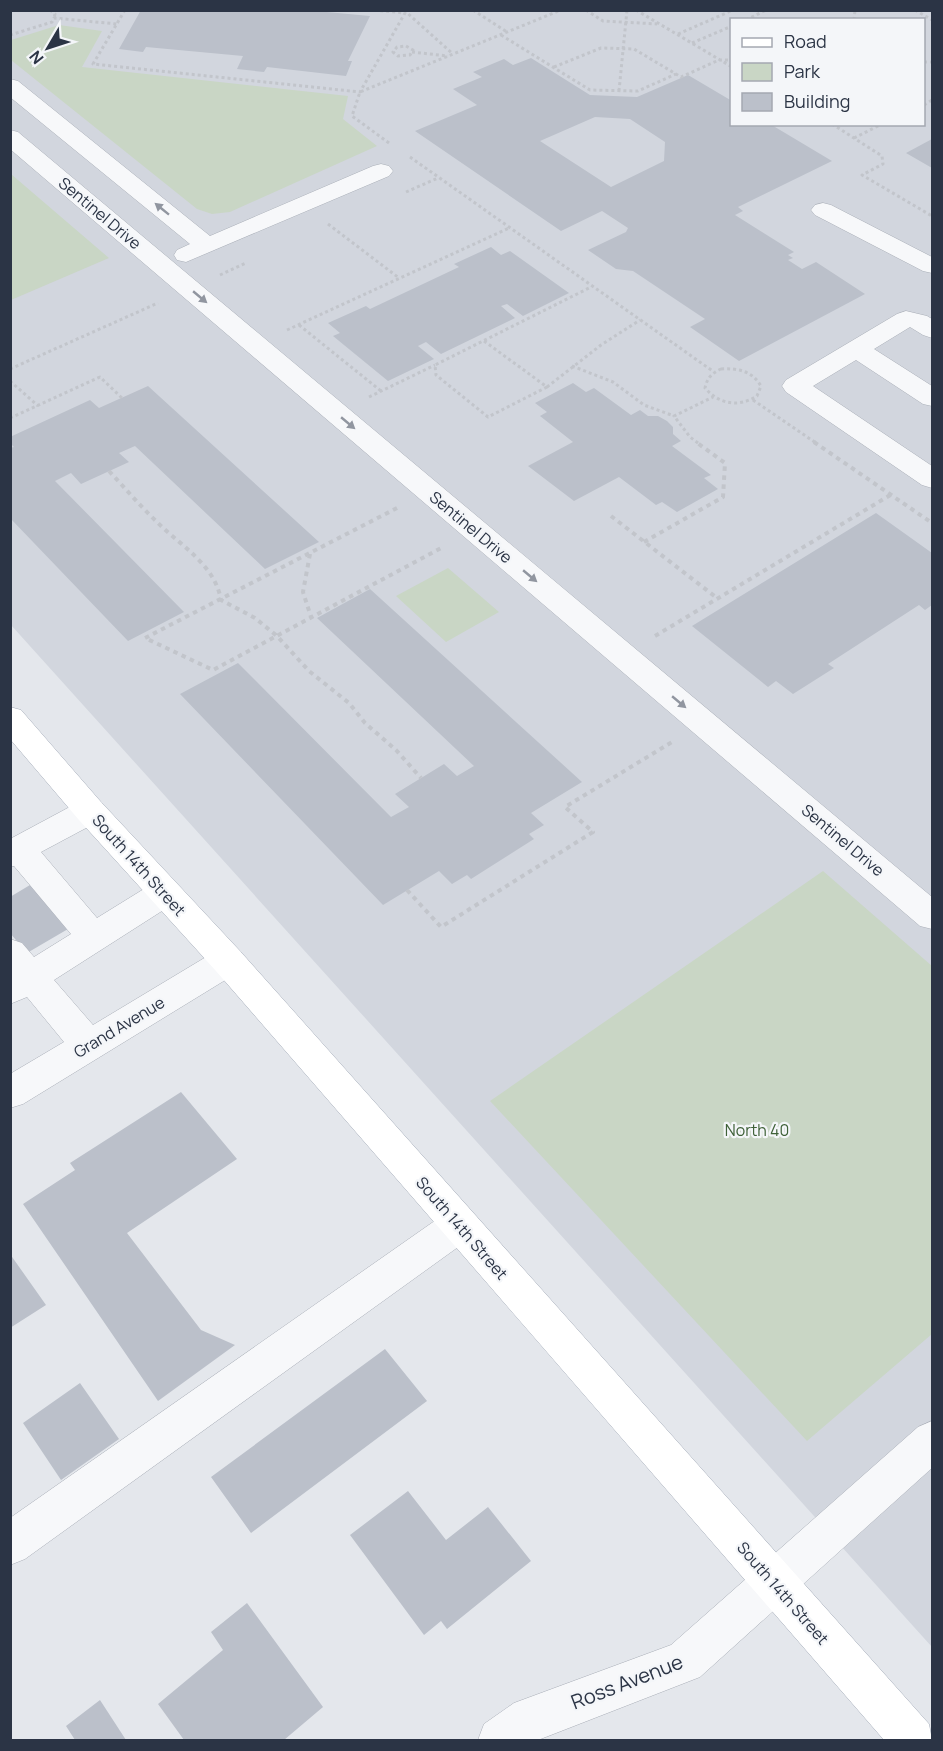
<svg xmlns="http://www.w3.org/2000/svg" width="943" height="1751" viewBox="0 0 943 1751" font-family="Manrope,sans-serif">
<rect width="100%" height="100%" fill="#e4e7ec"/>
<path fill="#d2d6de" fill-rule="evenodd" d="M10,11H932V1647L11,625ZM732,20H924V124H732Z"/>
<path fill="#c9d6c5" d="M59,25L102,31L82,67L348,96L343,119L377,146L230,212L212,214L197,209L11,60V40Z
M11,174L109,258L11,300Z
M448,568L499,612L446,642L396,596Z
M823,871L932,966V1334L807,1441L490,1101Z"/>
<path fill="#bbc0ca" fill-rule="evenodd" d="M141,10H305L370,16L348,61H352L346,76L267,67L264,72L237,69L243,56L146,47L143,52L119,49Z
M531,58L590,95L637,97L688,75L732,101V124H770L832,161L738,207L743,211L735,215L794,252L788,255L793,258L788,260L802,269L816,262L865,294L739,361L690,327L705,319L633,271L616,269L588,250L626,232L628,228L602,211L561,231L415,131L477,105L453,89L482,77L473,72L504,59L513,65ZM595,117L630,119L665,142L664,161L611,187L540,141Z
M932,139V168L906,153Z
M491,247L501,255L510,251L569,293L523,316L507,304L501,306L515,318L441,354L426,342L418,346L434,359L388,381L333,336L340,333L328,323L366,306L370,309L459,267L454,264Z
M573,383L586,392L594,388L631,415L640,410L648,416H658L667,421L673,427V434L681,441L672,446L711,475L704,478L718,489L677,512L662,502L656,505L619,477L574,501L528,466L573,442L540,416L547,412L535,403Z
M148,386L319,542L265,569L135,446L119,453L129,462L81,484L71,473L55,481L184,612L128,641L10,518V448L14,447L10,443V437L90,400L99,408Z
M876,513L932,553V605L925,610L919,605L828,664L834,668L793,694L776,681L768,687L692,626Z
M370,589L582,782L531,813L544,825L529,834L534,839L471,879L467,875L452,884L439,871L383,905L180,694L238,663L391,817L409,807L395,794L444,764L457,776L474,766L317,618Z
M30,885L68,929L27,953L10,933V897Z
M181,1092L237,1159L127,1233L201,1330L235,1345L158,1401L23,1204L75,1170L70,1163Z
M10,1254L46,1305L10,1328Z
M385,1349L427,1401L251,1533L211,1477Z
M80,1383L119,1439L61,1480L23,1423Z
M408,1491L446,1540L488,1507L531,1561L447,1629L441,1621L424,1635L350,1535Z
M247,1603L323,1707L284,1740H184L158,1704L223,1650L211,1632Z
M100,1700L126,1740H75L66,1726Z"/>
<g fill="none" stroke-linecap="round" stroke-linejoin="round">
<g stroke="#a9aeb7" stroke-width="1">
<path id="minor" d="M10,79L18,81L210,236L373,166L381,164L389,166L393,171L389,176L186,262L177,260L174,255L177,250L190,244L10,97Z
M10,130L18,132L932,897V929L920,926L10,149Z
M823,203L831,205L932,257V273L923,271L815,215L811,210L815,205Z
M906,311L927,316L932,319V338L923,335L910,327L874,349L932,386V406L923,404L856,360L813,386L932,466V488L922,485L786,392L782,386L786,380L897,314Z
M90,799L101,802L106,811L101,820L41,852L97,918L152,884L164,880L176,884L181,893L176,902L54,980L93,1025L216,951L228,947L240,951L245,961L240,971L23,1104L10,1108V1074L64,1042L27,997L10,1004V939L22,943L34,957L71,934L14,866L10,867V839L79,802Z
M459,1208L472,1213L478,1225L472,1237L25,1559L10,1565V1518L446,1213Z
M932,1421V1468L700,1677L538,1740H478L484,1724L514,1703L671,1645L918,1427Z"/>
</g>
<g stroke="#a3abb8" stroke-width="1">
<path id="major" d="M10,707L21,710L101,802L240,951L929,1724L932,1740H884L216,971L79,820L10,739Z"/>
</g>
<path stroke="#c2c5cb" stroke-width="3" stroke-dasharray="3 3" stroke-linecap="butt" d="M50,10L55,14L54,18
M125,10L93,64L360,92L405,13L373,10
M404,10L453,54
M473,10L507,32
M586,10L603,21L657,24
M636,10L732,67
M915,10L932,20
M746,20L766,10
M854,20L855,10
M678,34L733,10
M10,35L52,22L54,18L117,24
M501,35L590,90L638,91L676,74
M692,43L732,26
M406,46L413,50L410,55L398,56L393,52L397,47Z
M412,52L448,56
M924,62H932
M554,67L601,48L634,49L681,77L719,60H732
M619,91L627,10
M924,105L932,100
M832,124L882,156L883,164L862,175L932,216
M854,138L882,124
M389,143L352,116L360,92L561,10
M410,157L714,372
M406,192L438,178
M328,224L399,278
M220,275L246,263
M299,325L381,391
M287,330L509,228
M484,341L547,387L601,345L640,320
M572,366L613,382L644,405L674,416
M10,369L158,303
M721,369C738,368 752,371 761,386L757,396C738,408 719,404 705,388C707,378 712,373 721,369Z
M10,381L38,406
M547,387L488,417L436,375L435,365L593,286
M369,397L435,365
M753,400L816,443
M10,418L100,377L122,398
M698,443L690,437L674,416L713,397"/>
<path stroke="#c2c5cb" stroke-width="4" stroke-dasharray="4.5 4.5" stroke-linecap="butt" d="M814,442L932,523
M109,471C125,488 140,506 157,522C181,546 215,565 221,600L255,618L277,636L309,671L349,703L365,723L396,750L421,778
M397,508L145,638L213,670L443,547
M611,516L717,598
M644,542L723,497L725,463L696,442
M310,554L303,592L311,617
M655,636L892,494
M407,890L441,927L593,832L565,807L672,742"/>
<use href="#minor" fill="#f7f8fa" fill-rule="evenodd"/>
<use href="#major" fill="#fff" fill-rule="evenodd"/>
</g>
<defs><path id="oneway-solid" d="M-6-.8H1V-3.2L6.5 0L1 3.2V.8H-6Z" transform="scale(1.5)"/></defs>
<g fill="#9196a0">
<use href="#oneway-solid" transform="translate(162 209) rotate(-141)"/>
<use href="#oneway-solid" transform="translate(200 297) rotate(40)"/>
<use href="#oneway-solid" transform="translate(348 423) rotate(40)"/>
<use href="#oneway-solid" transform="translate(530 576) rotate(40)"/>
<use href="#oneway-solid" transform="translate(679 702) rotate(40)"/>
</g>
<g text-anchor="middle" stroke-width="4.5" stroke-linejoin="round" paint-order="stroke">
<g font-size="16" fill="#2b3445" stroke="#f4f6f9">
<text transform="translate(100 213) rotate(40)" y="6">Sentinel Drive</text>
<text transform="translate(471 527) rotate(40)" y="6">Sentinel Drive</text>
<text transform="translate(843 840) rotate(40)" y="6">Sentinel Drive</text>
<text transform="translate(139 865) rotate(48)" y="6">South 14th Street</text>
<text transform="translate(119 1027) rotate(-31)" y="6">Grand Avenue</text>
<text transform="translate(462 1228) rotate(49)" y="6">South 14th Street</text>
<text transform="translate(783 1593) rotate(49)" y="6">South 14th Street</text>
</g>
<g font-size="16" fill="#3f6138" stroke="#f4f6f9">
<text x="757" y="1136">North 40</text>
</g>
<g font-size="20" fill="#2b3445" stroke="#f4f6f9">
<text transform="translate(627 1682) rotate(-21)" y="7">Ross Avenue</text>
</g>
</g>
<rect width="943" height="1751" fill="none" stroke="#2b3445" stroke-width="24"/>
<rect x="730" y="18" width="195" height="108" fill="#f4f6f9" stroke="#a4a8b1" stroke-width="1.5"/>
<rect x="742" y="38" width="30" height="9" fill="#ffffff" stroke="#a4a8b1" stroke-width="1.5"/>
<text x="784" y="48" font-size="18" fill="#2b3445">Road</text>
<rect x="742" y="63" width="30" height="18" fill="#c9d6c5" stroke="#a4a8b1" stroke-width="1.5"/>
<text x="784" y="78" font-size="18" fill="#2b3445">Park</text>
<rect x="742" y="93" width="30" height="18" fill="#bbc0ca" stroke="#a4a8b1" stroke-width="1.5"/>
<text x="784" y="108" font-size="18" fill="#2b3445">Building</text>
<g transform="translate(48 48) rotate(231)" stroke="#f4f6f9" stroke-width="4.5" paint-order="stroke">
<path d="M0-4.5L10 22L0 15L-10 22Z" fill="#2b3445"/>
<text y="-9" font-size="16" font-weight="bold" text-anchor="middle" fill="#2b3445">N</text>
</g>
</svg>
